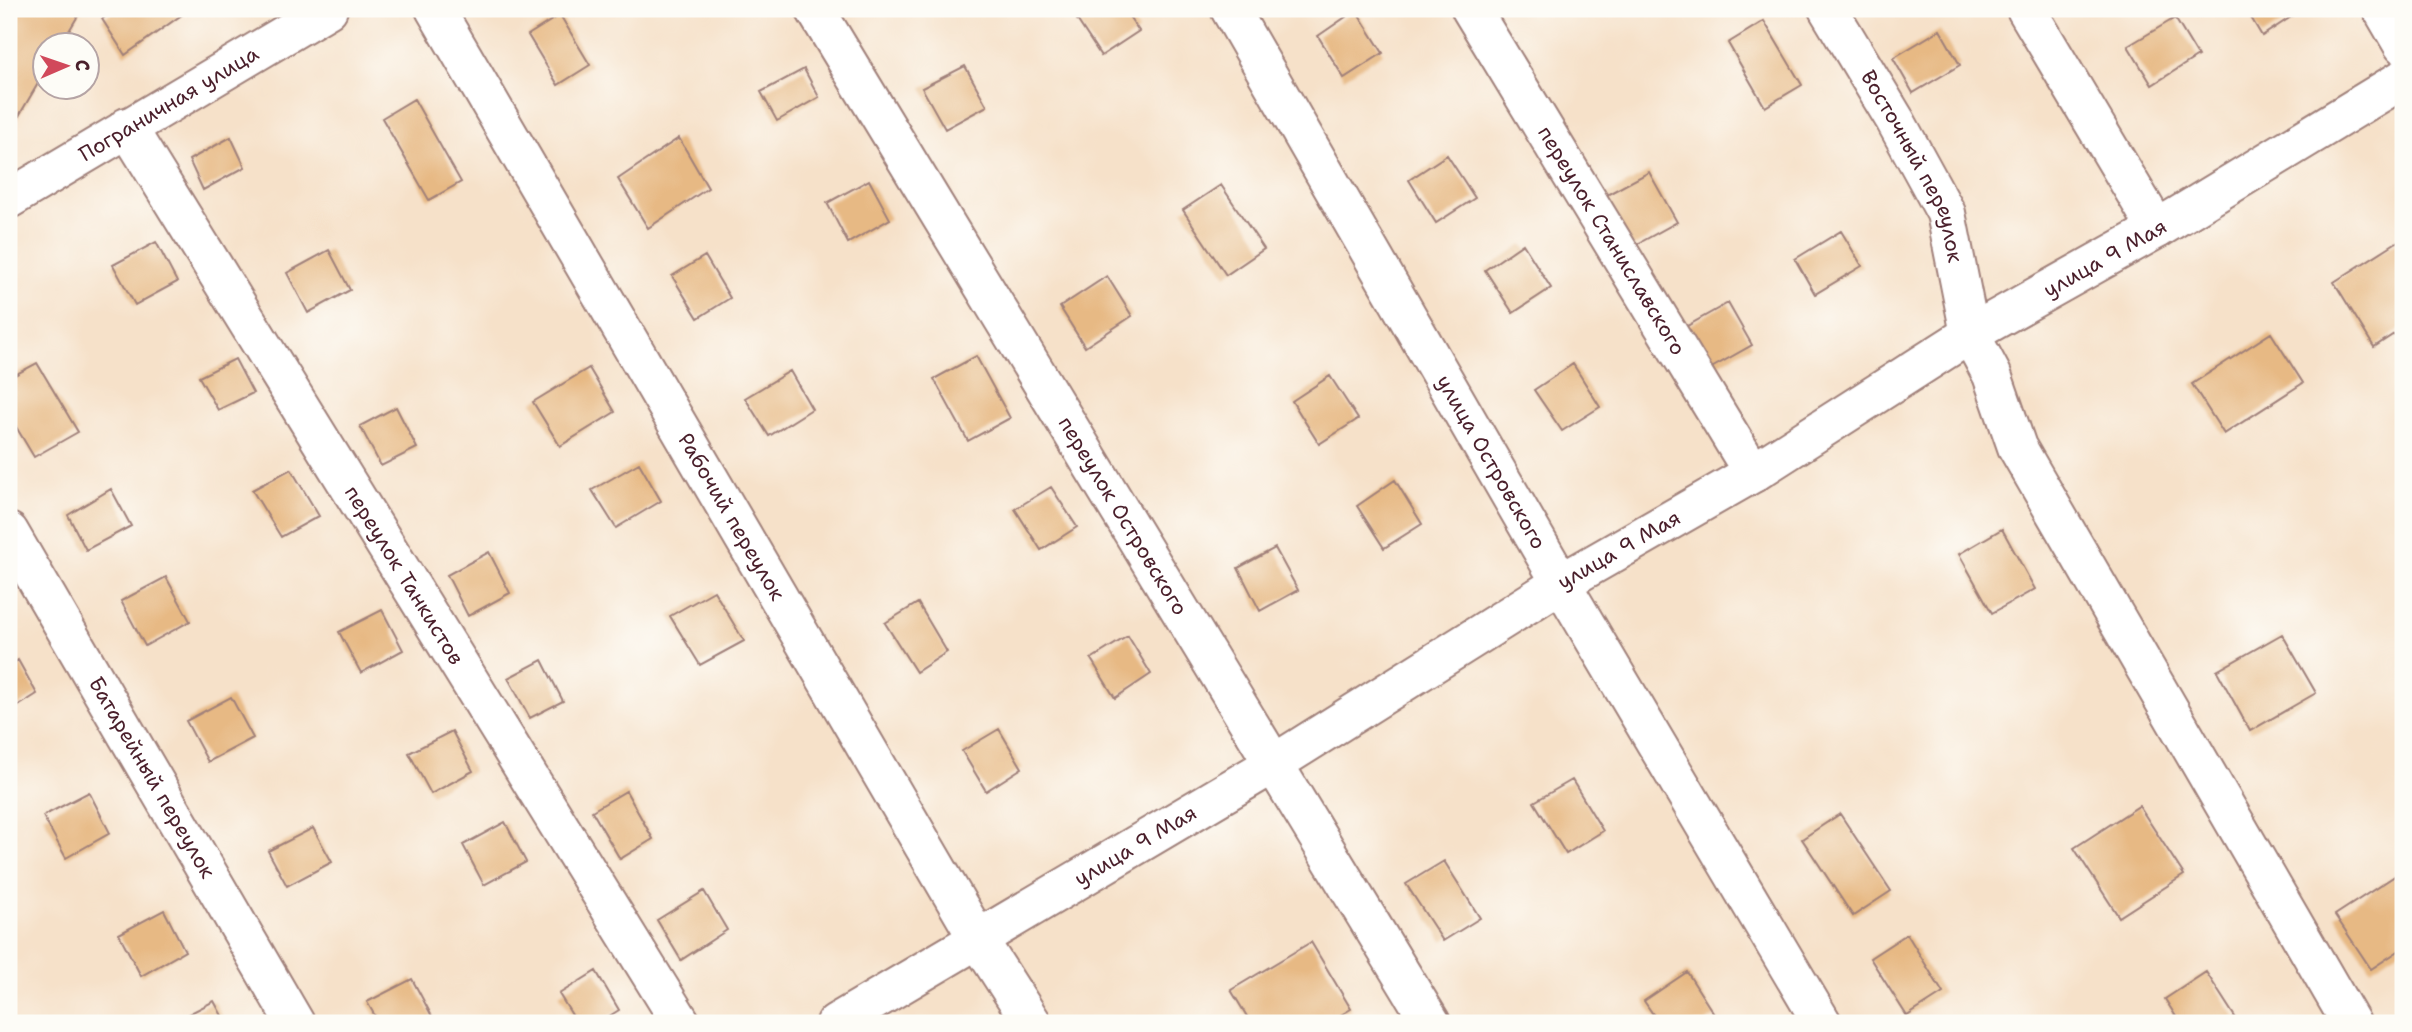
<svg xmlns="http://www.w3.org/2000/svg" width="2412" height="1032" viewBox="0 0 2412 1032" font-family="'Shantell Sans',sans-serif">
<rect width="100%" height="100%" fill="#fdfcf7"/>
<filter id="ink" filterUnits="userSpaceOnUse"><feTurbulence type="fractalNoise" baseFrequency=".0143" numOctaves="2"/><feDisplacementMap in="SourceGraphic" scale="14" xChannelSelector="R" yChannelSelector="G"/><feConvolveMatrix kernelMatrix="1 2 1 2 8 2 1 2 1" color-interpolation-filters="sRGB"/></filter>
<filter id="wash" filterUnits="userSpaceOnUse"><feTurbulence type="fractalNoise" baseFrequency=".00686" numOctaves="4" result="noise"/><feDisplacementMap in="SourceGraphic" scale="28" xChannelSelector="R" yChannelSelector="G"/><feGaussianBlur stdDeviation="1.57" result="paint"/><feColorMatrix in="noise" values="0 0 0 0 0 0 0 0 0 0 0 0 0 0 0 0 0 1.4 0 .05"/><feComposite in="paint" operator="in"/></filter>
<g filter="url(#wash)">
<rect width="100%" height="100%" fill="#f6e1c9"/>
<g id="blocks">
<path fill="#e7b984" d="M9,9H82L60,46H46V70L17,119L9,114Z
M116,9H190L125,55L102,19Z
M1070,9H1124L1139,31L1101,56Z
M2246,9H2303L2262,36Z
M1356,10L1383,53L1344,78L1318,36Z
M560,15L590,65L558,85L528,35Z
M2175,18L2198,56L2152,85L2128,46Z
M1764,21L1802,85L1765,107L1728,43Z
M1940,30L1960,65L1913,93L1893,58Z
M965,66L987,106L945,129L922,88Z
M804,69L819,97L777,121L761,92Z
M414,99L461,182L429,200L382,118Z
M231,137L245,167L203,190L189,160Z
M679,138L708,188L648,228L618,179Z
M1447,155L1475,198L1436,223L1409,180Z
M1649,172L1677,222L1632,247L1603,197Z
M869,180L890,219L848,243L827,203Z
M1221,185L1264,249L1226,275L1183,210Z
M1841,231L1862,266L1815,294L1795,259Z
M2403,238V328L2374,347L2334,282Z
M156,242L177,282L135,305L113,265Z
M1523,244L1551,288L1513,313L1485,270Z
M329,250L350,290L308,313L287,273Z
M705,256L730,298L698,318L672,276Z
M1107,276L1132,316L1085,347L1060,307Z
M1728,303L1752,345L1706,371L1682,329Z
M2271,333L2303,383L2224,434L2192,384Z
M976,356L1010,418L968,441L934,379Z
M235,359L253,393L218,410L199,377Z
M37,363L78,432L34,457L9,415V378Z
M1573,364L1600,407L1562,431L1534,390Z
M589,368L615,412L560,446L533,402Z
M790,371L812,409L769,436L745,398Z
M1330,376L1358,419L1319,444L1292,401Z
M396,407L417,448L381,466L360,426Z
M639,463L661,501L616,528L592,490Z
M291,469L319,516L281,537L252,490Z
M1395,480L1422,524L1384,548L1357,506Z
M1051,487L1077,527L1041,550L1015,509Z
M111,489L131,526L86,550L68,515Z
M2002,529L2035,589L1992,613L1959,554Z
M1275,548L1298,590L1260,611L1238,568Z
M489,552L510,593L468,616L447,575Z
M166,577L190,621L145,646L121,601Z
M714,591L744,641L700,665L670,616Z
M918,603L947,652L916,672L885,623Z
M382,610L403,650L361,673L339,632Z
M2282,634L2316,693L2250,731L2217,671Z
M1128,636L1151,674L1115,698L1091,659Z
M18,660L37,694L9,712V666Z
M542,660L563,701L530,718L508,678Z
M231,697L253,738L208,762L186,721Z
M999,729L1022,768L986,791L962,751Z
M452,731L473,771L431,794L409,753Z
M1572,780L1603,831L1566,854L1534,802Z
M626,791L653,839L620,859L592,811Z
M89,792L110,833L66,858L43,816Z
M2139,806L2184,875L2119,917L2074,848Z
M1840,814L1891,891L1853,916L1802,839Z
M505,822L526,862L484,885L463,845Z
M313,828L332,862L287,886L268,851Z
M1444,861L1480,918L1443,941L1406,884Z
M2398,874L2403,882V948L2371,969L2335,915Z
M704,891L727,930L681,960L657,920Z
M164,910L185,951L141,976L119,934Z
M1907,934L1943,993L1907,1016L1870,958Z
M1311,942L1351,1009L1327,1023H1251L1231,990Z
M596,971L619,1010L598,1023H577L559,994Z
M1687,972L1715,1016L1704,1023H1659L1644,1001Z
M2206,972L2235,1017L2226,1023H2180L2165,999Z
M412,979L434,1020L428,1023H379L367,1002Z
M214,1001L226,1023H171Z"/>
</g>
</g>
<g filter="url(#ink)">
<use href="#blocks" fill-opacity="0" stroke="#a0807a" stroke-width="2"/>
<g fill="none" stroke-linecap="round" stroke-linejoin="round">
<g stroke="#a0807a" stroke-width="42">
<g id="minor">
<path id="s1" d="M435,9L978,939L1032,1023"/>
<path id="s2" d="M815,9L1431,1023"/>
<path id="s3" d="M1471,9L1753,473"/>
<path id="s4" d="M1828,9L1895,120L1946,213L1970,334L1992,375L2017,447L2351,1023"/>
<path d="M2026,9L2157,229"/>
<path d="M2382,9L2403,45"/>
<path id="s5" d="M127,127L681,1023"/>
<path id="s6" d="M9,199L328,9"/>
<path id="s7" d="M9,532L295,1023"/>
<path d="M1561,583L1822,1023"/>
</g>
</g>
<g stroke="#a0807a" stroke-width="42">
<g id="major">
<path id="s8" d="M1230,9L1561,583"/>
<path id="s9" d="M836,1023L1275,763L1561,583L1753,473L1970,334L2157,229L2403,79"/>
</g>
</g>
<use href="#minor" stroke="#fff" stroke-width="38"/>
<use href="#major" stroke="#fff" stroke-width="38"/>
</g>
</g>
<g text-anchor="middle" stroke-width="5" stroke-linejoin="round" paint-order="stroke">
<g font-size="21" fill="#4a1f2b" stroke="#fdfcf7">
<text dy="7" stroke="none"><textPath href="#s6" startOffset="186">Пограничная улица</textPath></text>
<text dy="7" stroke="none"><textPath href="#s4" startOffset="180">Восточный переулок</textPath></text>
<text dy="7" stroke="none"><textPath href="#s3" startOffset="271">переулок Станиславского</textPath></text>
<text dy="7" stroke="none"><textPath href="#s9" startOffset="1482">улица 9 Мая</textPath></text>
<text dy="7" stroke="none"><textPath href="#s8" startOffset="523">улица Островского</textPath></text>
<text dy="7" stroke="none"><textPath href="#s2" startOffset="593">переулок Островского</textPath></text>
<text dy="7" stroke="none"><textPath href="#s1" startOffset="588">Рабочий переулок</textPath></text>
<text dy="7" stroke="none"><textPath href="#s9" startOffset="915">улица 9 Мая</textPath></text>
<text dy="7" stroke="none"><textPath href="#s5" startOffset="527">переулок Танкистов</textPath></text>
<text dy="7" stroke="none"><textPath href="#s7" startOffset="284">Батарейный переулок</textPath></text>
<text dy="7" stroke="none"><textPath href="#s9" startOffset="348">улица 9 Мая</textPath></text>
</g>
</g>
<rect width="2412" height="1032" fill="none" stroke="#fdfcf7" stroke-width="35"/>
<g transform="translate(66 66) rotate(88)"><circle r="33" fill="#fdfcf7" stroke="#b5a4a5" stroke-width="2"/>
<path d="M0-5L12 26L0 18L-12 26Z" fill="#d1495b"/>
<text y="-10" font-size="19" font-weight="bold" text-anchor="middle" fill="#4a1f2b">С</text>
</g>
</svg>
